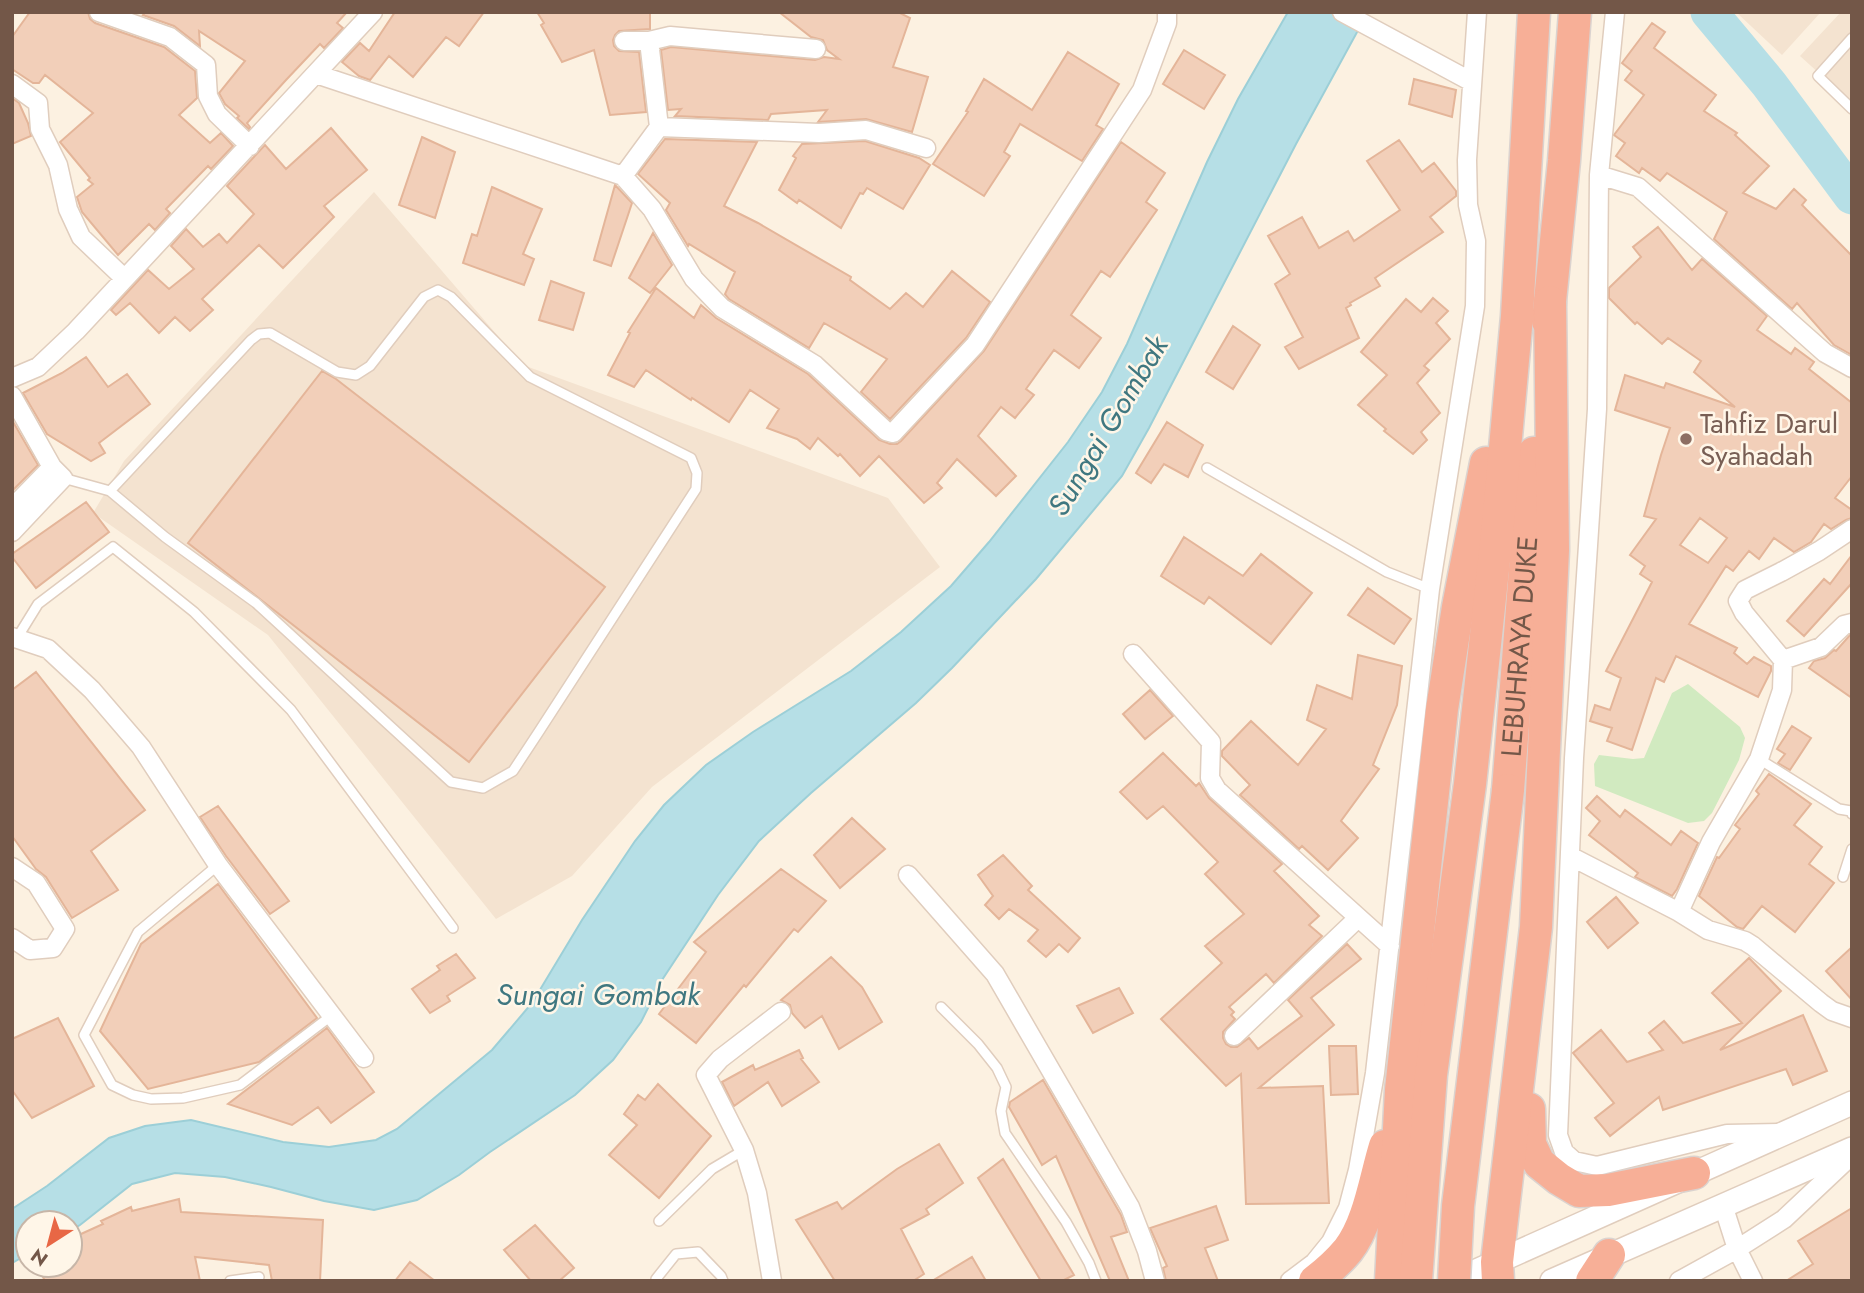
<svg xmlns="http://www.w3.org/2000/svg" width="1864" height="1293" viewBox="0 0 1864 1293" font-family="Jost,sans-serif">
<rect width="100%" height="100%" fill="#fcf1e1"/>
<path fill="#f4e3d0" d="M1736,12H1821L1782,55Z
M1841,12H1852V109L1821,75L1800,56Z
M374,192L523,365L888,498L940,567L652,787L572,876L496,919L268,635L93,513L124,461Z"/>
<path fill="#d1eac0" d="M1688,684L1740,727L1745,738L1739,760L1712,813L1704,821L1688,823L1595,786L1594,764L1599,755L1633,759L1644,758L1672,693Z"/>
<path fill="#b6dfe6" stroke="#9ccfd7" stroke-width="2" d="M1288,12H1368L1296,144L1149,428L1122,476L1036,579L952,668L916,703L811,793L759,841L718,895L662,980L641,1022L613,1060L575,1095L490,1152L459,1175L417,1200L374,1210L324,1201L271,1187L225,1177L175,1173L132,1184L80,1225L70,1231V1223H28V1254L12,1263V1209L47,1186L109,1138L145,1126L191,1120L283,1142L329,1147L376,1140L397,1129L492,1050L532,1003L582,920L635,841L664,805L706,765L753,732L851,671L901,632L951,586L989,542L1068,442L1102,392L1127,344L1207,162L1238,99Z"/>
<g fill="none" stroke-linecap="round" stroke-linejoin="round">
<path stroke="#b6dfe6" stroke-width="37" d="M1709,12L1769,84L1852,196"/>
</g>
<path fill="#f2cfb9" stroke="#e4b599" stroke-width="2" fill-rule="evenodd" d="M30,12H88L90,19L95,23L164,47L195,71L197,98L179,115L210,143L221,133L233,146L211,169L208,166L166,209L170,213L155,230L149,224L118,255L82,212L77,197L93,184L88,180L90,178L60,142L93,113L45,75L39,83H33L12,69V37Z
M146,12H347L337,23L343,28L324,48L320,44L286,80L247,123L250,127L249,129L237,118L239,116L225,104L219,93L245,61L199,31L200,46L174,26L143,15Z
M395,12H484L459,46L446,37L413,77L389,56L370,80L359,76L342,62L360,43L369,51Z
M537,12H650V29L619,31L615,35L613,40L614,46L619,51L639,52L646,112L610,115L594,50L562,62L541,25L544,23Z
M779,12H898L910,18L893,67L928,77L912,132L866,119L818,122L827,110L771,114L768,120L675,116L681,109L668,110L661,50L671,47L815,60L824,57L839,59L827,50L823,40L811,37Z
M1652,23L1665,32L1654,48L1716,95L1704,111L1737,133L1735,135L1769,166L1743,193L1776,209L1794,189L1806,200L1802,205L1852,256V355L1834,345L1797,303L1792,309L1714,239L1727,212L1667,173L1660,181L1642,168L1639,173L1616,156L1625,143L1614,135L1644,95L1625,80L1632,71L1622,63Z
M1184,50L1225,75L1204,109L1163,84Z
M1068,52L1119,84L1096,125L1103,129L1082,161L1020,124L1004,152L1010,156L984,196L933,164L968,112L966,111L984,79L1032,110Z
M1414,79L1456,90L1452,117L1409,104Z
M12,98L19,103L28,123L31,136L12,144Z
M331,128L367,170L324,206L334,217L283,268L259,245L202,299L213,310L190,331L175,317L159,333L130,303L116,315L111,310L148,270L169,289L194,269L171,246L186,229L203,247L219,234L227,243L254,214L227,186L265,145L286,169Z
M422,137L455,152L435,218L399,205Z
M665,139L757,142L724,206L758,223L851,277L850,280L890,309L906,293L923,307L952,271L990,302L966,338L890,419L861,392L887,359L824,323L809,348L729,299L725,294L735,272L689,244L688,246L666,210L670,203L638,174Z
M1399,140L1422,172L1434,163L1456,191V196L1430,217L1443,232L1375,278L1380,286L1350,303L1351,305L1346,308L1359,338L1299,369L1285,347L1303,337L1275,284L1290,274L1268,236L1302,217L1319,248L1348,231L1354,241L1400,210L1367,161Z
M865,141L919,158L930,165L903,209L867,188L863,194L860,193L841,228L799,200L797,203L779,190L796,158L793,156L802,144Z
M1121,142L1165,173L1146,202L1157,210L1110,277L1101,271L1071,315L1101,338L1079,368L1054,350L1026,389L1034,395L1015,418L1001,407L978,436L1016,476L996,496L957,459L937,483L942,488L924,503L879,456L860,476L840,454L838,456L818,438L810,449L797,439L767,428L779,409L750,390L729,422L692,398L691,400L646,370L634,387L608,375L630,333L628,332L656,288L694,318L701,305L716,318L808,374L879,440L890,444H897L901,441L984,351Z
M615,185L632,203L611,266L594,260Z
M492,187L542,209L523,254L534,259L524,285L463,263L472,234L477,236Z
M1658,227L1692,270L1702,259L1767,316L1757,330L1791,354L1795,348L1814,362L1809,369L1852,403V476L1835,498L1852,510V518L1846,520L1831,529L1824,524L1811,542L1794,552L1774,538L1759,559L1749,551L1733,571L1726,566L1689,624L1737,648L1734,653L1747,664L1754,657L1771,666V671L1758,697L1676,656L1664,682L1656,678L1632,750L1607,741L1612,728L1590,721L1595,705L1610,710L1621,678L1606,671L1652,582L1640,574L1645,566L1630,555L1656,519L1644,516L1661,455L1670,428L1615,410L1625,375L1664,388L1666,383L1735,407L1694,372L1701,361L1668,338L1662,344L1637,322L1635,324L1609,298V288L1641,257L1633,247ZM1700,518L1727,538L1708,563L1680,545Z
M653,233L672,265L650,293L629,278Z
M551,281L584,293L573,330L539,320Z
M1433,298L1448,311L1436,323L1450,339L1424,366L1429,370L1417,383L1440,413L1421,432L1427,440L1413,454L1384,431L1386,429L1358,405L1387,375L1361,352L1406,299L1421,312Z
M1233,326L1260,345L1233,389L1206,372Z
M86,357L108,387L127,374L150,404L99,443L105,453L91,461L47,434L23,393L62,373Z
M322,371L336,379L605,587L469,762L188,543Z
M12,420L38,465L12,491Z
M1167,422L1203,445L1188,477L1164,464L1151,483L1136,473Z
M86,502L109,532L36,588L12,557V554Z
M1184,537L1243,576L1261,554L1312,593L1271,644L1209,597L1204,604L1161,576Z
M1852,555V583L1804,636L1787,621L1824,579L1830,584Z
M1368,588L1411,619L1394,644L1348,615Z
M1850,635H1852V698L1809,668L1814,661L1825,658L1834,650L1836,651Z
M1358,655L1402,666L1397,705L1373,765L1379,769L1341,821L1358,838L1328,870L1302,846L1299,849L1240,795L1250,785L1222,756V751L1251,721L1298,765L1326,729L1307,720L1317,685L1352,699Z
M36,672L145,810L91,851L118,890L72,918L46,877L36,869L12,836V690Z
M1150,690L1173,716L1145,739L1123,714Z
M1792,726L1811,738L1790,770L1778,763L1785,754L1777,749Z
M1163,753L1196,786L1199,783L1209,798L1282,864L1274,871L1319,916L1309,925L1322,936L1274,983L1266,974L1229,1007L1234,1012L1231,1015L1235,1019L1223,1032V1038L1226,1044L1231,1047H1237L1249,1038L1258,1049L1302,1016L1288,1000L1347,944L1361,959L1311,998L1334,1025L1259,1088L1323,1086L1329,1203L1246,1204L1241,1074L1226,1086L1161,1019L1222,963L1205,946L1244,914L1205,874L1218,862L1163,806L1147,819L1120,792Z
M1769,774L1811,804L1794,825L1822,847L1809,864L1834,883L1795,932L1762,906L1743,929L1737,927L1699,896L1717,857L1719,858L1740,829L1735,825L1759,794L1756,791Z
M1597,796L1620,817L1625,810L1671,845L1681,831L1698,843L1677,889L1672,896L1635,877L1638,873L1589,835L1600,821L1586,808Z
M218,806L289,901L270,914L226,856L200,817Z
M852,818L885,849L840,888L814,855Z
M1003,855L1032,886L1028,890L1080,938L1068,952L1059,944L1046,957L1028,941L1038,930L1009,909L999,919L985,905L993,896L978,875Z
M781,869L826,901L798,932L794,929L746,987L744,985L696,1043L659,1014L706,952L694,942Z
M218,884L317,1018L259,1062L148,1089L100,1031L141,944Z
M1616,897L1638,923L1608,948L1587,922Z
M1852,947V1000L1826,971Z
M456,954L475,978L447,996L450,1001L430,1013L412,989L440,970L437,966Z
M831,957L862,987L882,1022L839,1049L822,1016L805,1028L792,1013L790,1005L781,1000Z
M1749,958L1781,991L1720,1050L1803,1015L1827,1071L1793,1085L1786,1069L1663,1110L1659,1097L1610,1136L1595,1118L1614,1103L1573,1053L1601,1030L1627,1062L1663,1050L1649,1033L1664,1021L1683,1043L1742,1023L1712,993Z
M1119,988L1133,1013L1093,1033L1077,1006Z
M58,1018L94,1086L32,1118L12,1090V1039Z
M327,1028L374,1092L331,1123L318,1107L292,1125L228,1104Z
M1329,1046H1356L1358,1094L1331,1095Z
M799,1050L803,1058L801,1059L819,1082L782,1106L768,1082L734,1106L722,1082L753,1065L755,1070Z
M1043,1080L1121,1215L1127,1232L1111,1237L1129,1281H1110L1056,1156L1042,1165L1009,1107L1010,1102Z
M658,1084L711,1136L659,1198L609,1155L637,1125L624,1114L638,1095L645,1100Z
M939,1144L963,1183L926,1209L929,1214L901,1229L924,1274L913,1281H835L796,1220L837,1202L842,1209L897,1169Z
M1003,1159L1056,1245L1074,1275L1062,1281H1041L978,1178Z
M179,1199L181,1212L323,1220L320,1281H272L269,1265L195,1257L200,1281H45L37,1265H70V1239L103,1224L101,1221L131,1207L132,1211Z
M1216,1206L1228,1240L1205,1248L1218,1281H1166L1163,1268L1167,1266L1150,1228Z
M1852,1208V1281H1786L1813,1264L1798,1241Z
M535,1225L574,1268L559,1281H531L504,1250Z
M972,1257L986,1281H932Z
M410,1262L435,1281H395Z"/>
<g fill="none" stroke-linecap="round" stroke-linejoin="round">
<g stroke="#e0cdbd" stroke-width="12">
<path id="service" d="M1852,38L1818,76L1852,109
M1207,468L1387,572L1430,589
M63,478L110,491L165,537L256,603L451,782L483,788L513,771L538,733L696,489L697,473L691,458L530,377L451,297L438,290L424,297L370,366L356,375L337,372L270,333L259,334L251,340L110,491
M17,638L38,604L113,547L194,612L291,710L453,928
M1759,759L1839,809L1851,811L1852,814
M218,865L138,932L84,1035L112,1085L133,1095L151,1099L183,1098L240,1085L331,1016
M1843,877L1852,849
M941,1007L978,1044L997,1068L1006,1087L1001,1111L1005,1133L1066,1222L1089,1263L1096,1281
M659,1221L712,1169L744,1150
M230,1281L259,1277
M656,1281V1279L676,1254L698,1252L721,1276L723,1281"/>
</g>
<g stroke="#e0cdbd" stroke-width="21">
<path id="minor" d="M99,12L170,37L206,65L208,96L217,114L250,146
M1342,12L1472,82
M1615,12L1599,175L1597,409L1574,758L1558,1135L1564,1152L1574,1161L1597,1166L1727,1134L1779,1133
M624,41H649L670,36L816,49
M649,41L659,127
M316,74L623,176L652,209L694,279L722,308L815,365L886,431L893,433L975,345L1142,90L1167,23V12
M12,84L38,103L40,129L58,165L68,209L81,237L124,278
M1599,175L1638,187L1825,353L1852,368
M623,176L659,127L819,133L866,130L926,148
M12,378L38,367L76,331L373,12
M12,396L52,467L63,478L12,532
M12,508L52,467
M12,637L48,649L92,690L141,747L218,865L364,1058
M1133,654L1211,742L1210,778L1217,790L1390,946
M1783,660L1821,647L1844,625L1852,623
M1570,856L1679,912L1708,930L1745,941L1753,946L1821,1003L1832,1011L1852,1018
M12,867L36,883L65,929L53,948L30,950L12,938
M908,875L995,974L1130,1207L1147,1251L1155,1281
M1679,912L1711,842L1759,759L1782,690L1783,660L1744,613L1738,601L1745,590L1781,572L1819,551L1852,529
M1234,1036L1358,918
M1723,1205L1737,1249L1753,1281
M772,1281L757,1193L744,1150L706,1075L720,1059L781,1012
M1290,1281L1314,1263L1331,1242L1348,1208L1358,1170L1375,1073L1430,589L1475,306L1476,241L1468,205L1467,160L1477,12
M1679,1281L1737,1249L1784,1219L1852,1155"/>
</g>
<g stroke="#e0cdbd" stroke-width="26">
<path id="tertiary" d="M1454,1281L1852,1103
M1552,1281L1852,1149"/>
</g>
<g stroke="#dbd3cf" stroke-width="35">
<g id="motorway">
<path d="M1548,321L1564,161L1575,12"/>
<path id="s1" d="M1508,790L1534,453"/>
<path d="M1529,1109L1530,1144L1539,1163L1559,1179L1579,1191L1608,1190L1694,1173"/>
<path d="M1315,1281C1327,1272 1338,1262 1348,1250C1369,1223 1375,1178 1385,1146"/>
<path d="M1391,1281L1401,1090L1442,709L1458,607L1486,463"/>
<path d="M1416,1281L1431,1075L1470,784L1499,514L1517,316L1534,12"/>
<path d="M1498,1281L1497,1262L1536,927L1553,550L1550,302"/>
<path d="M1592,1281L1609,1255"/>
</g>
</g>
<use href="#service" stroke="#fff" stroke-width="9"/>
<use href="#minor" stroke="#fff" stroke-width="18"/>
<use href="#tertiary" stroke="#fff" stroke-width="23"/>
<use href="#motorway" stroke="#f7af97" stroke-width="32"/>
<g stroke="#dbd3cf" stroke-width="35" stroke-linecap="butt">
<path id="motorway-bridge" d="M1454,1281L1458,1206L1508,790"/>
</g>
<use href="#motorway-bridge" stroke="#f7af97" stroke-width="32"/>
</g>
<circle fill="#8d6e63" stroke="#fff6e8" stroke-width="2.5" cx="1686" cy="439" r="7"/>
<g text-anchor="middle" stroke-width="5" stroke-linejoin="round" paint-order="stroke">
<g font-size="28" fill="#785e54" stroke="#fff6e8" text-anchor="start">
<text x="1700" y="433">Tahfiz Darul<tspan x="1700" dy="32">Syahadah</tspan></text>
</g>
<g font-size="28" fill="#735748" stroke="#fff6e8">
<text dy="10" stroke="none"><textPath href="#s1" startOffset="144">LEBUHRAYA DUKE</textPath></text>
</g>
<g font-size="30" font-style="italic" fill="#3f7780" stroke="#fff6e8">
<text transform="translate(1108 426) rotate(-59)" y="10">Sungai Gombak</text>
<text x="598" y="1005">Sungai Gombak</text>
</g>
</g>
<rect width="1864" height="1293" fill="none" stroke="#735748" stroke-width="28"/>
<g transform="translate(49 1244) rotate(216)"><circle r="33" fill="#fff6e8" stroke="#c7b6a8" stroke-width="2"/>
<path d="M0-5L12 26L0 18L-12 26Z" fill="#e86745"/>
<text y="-10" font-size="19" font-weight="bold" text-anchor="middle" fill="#735748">N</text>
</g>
</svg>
